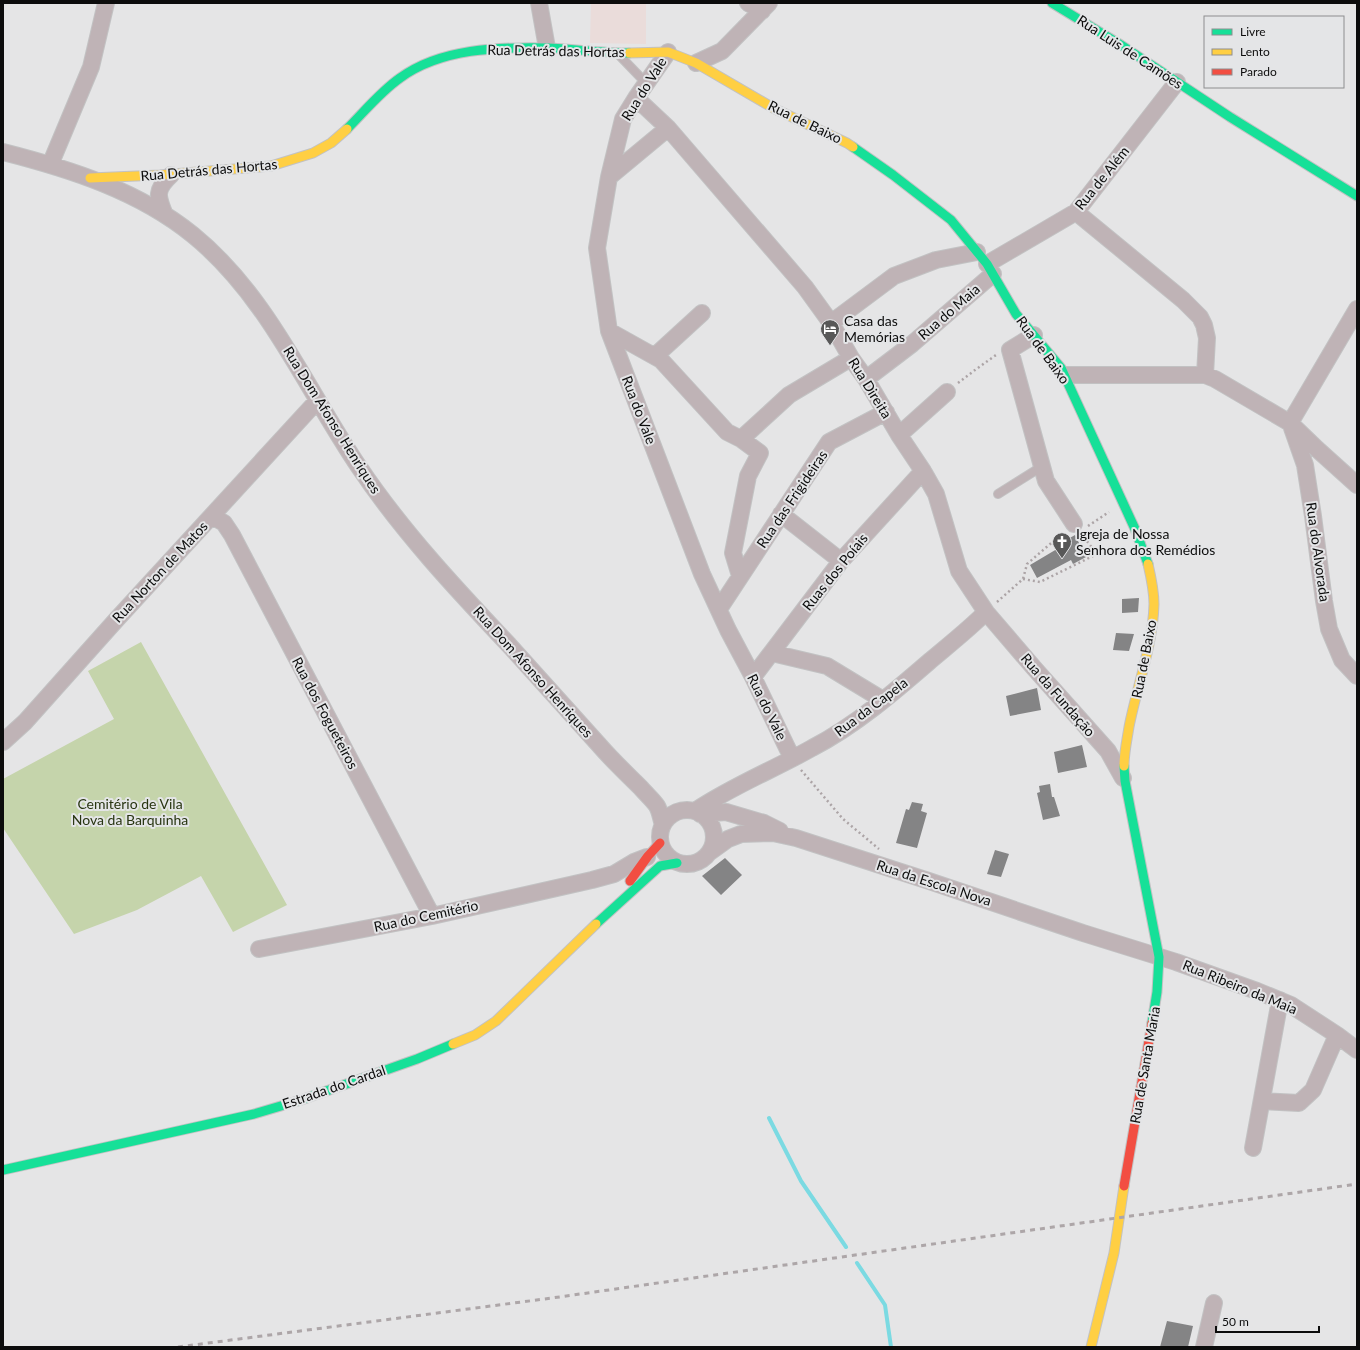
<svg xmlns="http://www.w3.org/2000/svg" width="1360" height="1350" viewBox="0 0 1360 1350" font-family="Lato,sans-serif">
<rect width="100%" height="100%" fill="#e5e5e6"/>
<path fill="#eadcda" d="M591,3H646V44L590,43Z"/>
<path fill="#c5d4ab" d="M141,642L287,905L233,932L201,876L137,910L74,934L3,828V779L114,719L88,671Z"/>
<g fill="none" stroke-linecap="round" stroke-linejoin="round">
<path stroke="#7bdae2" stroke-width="4" d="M769,1118L801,1181L846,1247
M857,1263L885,1305L891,1347"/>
</g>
<path fill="#848485" d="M1075,535L1086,557L1073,564L1071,560L1037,578L1030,565L1062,546L1061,543Z
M1139,598L1138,612L1122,613V599Z
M1116,633L1134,634L1129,651L1113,650Z
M1037,688L1041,710L1010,716L1006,696Z
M1082,745L1087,767L1058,773L1054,752Z
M1050,784L1052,797H1054L1060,816L1043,820L1037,793L1040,792L1039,786Z
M912,802L923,804L921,811L927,813L917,848L896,843L906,809L909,810Z
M995,850L1009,854L1001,877L987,874Z
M725,858L742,875L721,895L702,876Z
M1167,1321L1193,1326L1188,1347H1160Z"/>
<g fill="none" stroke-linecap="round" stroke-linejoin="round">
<g stroke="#c2c2c3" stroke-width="10">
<path id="lane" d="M620,56L646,83
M998,494L1041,467"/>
</g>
<g stroke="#c2c2c3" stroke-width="18">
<path id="street" d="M539,3L547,48
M748,3L762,11
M668,52L636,98L623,119L609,177L597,248L609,331L702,574L728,630L753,677L792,758
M696,63L722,51L769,3
M636,98L668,128L805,287L831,323L851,358L866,379L899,435L923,471L936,494L959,571L986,612L1034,668L1108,751L1123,778
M3,152C70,169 139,191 193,235C268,296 306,389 359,467C402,531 456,589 509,645C540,679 570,713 600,746C613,761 627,774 641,788C646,794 653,800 657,806C660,811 661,819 663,825
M50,165L91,67L106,3
M609,177L668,128
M1076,212L1183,300L1200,317L1204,325L1207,338L1205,375
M165,215C157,196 155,190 171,175
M987,264L1076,212L1177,82
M831,323L894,276L936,260L977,252
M609,331L661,360L727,432L741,439L789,395L851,358
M1034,335L1010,350L1046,481L1074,524
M655,356L702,313
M1064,375H1205L1215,379L1290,423L1317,449L1357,485
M866,379L912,344L993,274
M1290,423L1357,309
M1292,428L1305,465L1313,516L1324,601L1329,629L1342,660L1357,676
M899,435L947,392
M781,514L841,561
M212,516L224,523L232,535L432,916
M740,576L733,553L748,476L760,453L741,439
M719,609L829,442L886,412
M772,653L827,666L883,700
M753,677L841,561L923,471
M3,742L25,722L117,619L317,401
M660 837a27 27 0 1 1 54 0a27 27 0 1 1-54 0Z
M695,811C732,786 773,770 812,748C856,725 894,692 931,660C950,644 969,629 986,612
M700,814L726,812L764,823L780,831
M710,852L728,839L741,834L773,833L796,838L929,881L1083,933L1176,962L1257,991L1291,1005L1337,1035L1357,1050
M259,949L432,916L592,880L614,874L634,862L647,857
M1262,1101L1299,1103L1313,1090L1337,1035
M1253,1148L1280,1000
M1204,1347L1214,1303"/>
</g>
<g stroke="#c2c2c3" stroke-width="11">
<path id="fast" d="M1052,3L1121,45L1230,117L1357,196
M347,129C365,111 380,92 400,78C441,48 498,47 547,48C574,49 602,53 629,53
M853,147L893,175L951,220L987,264L1016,314L1061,368L1135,529L1148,564
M1124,766L1125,781L1159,957L1157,992L1152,1023
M596,924L660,866L677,863
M3,1170L254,1114L301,1100L417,1059L453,1044"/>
</g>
<g stroke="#c2c2c3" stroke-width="11">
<path id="slow" d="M629,53L668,52L696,63L775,109L847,143L853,147
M90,178L160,175L271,166L313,153L331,143L347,129
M1124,766C1124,753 1127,740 1129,727C1137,686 1153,645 1154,604C1154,590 1151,577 1148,564
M453,1044L475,1035L496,1021L596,924
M1091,1347L1114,1253L1124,1186"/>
</g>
<g stroke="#c2c2c3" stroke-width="11">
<path id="jam" d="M630,881L648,856L660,843
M1124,1186L1152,1023"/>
</g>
<path stroke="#aca4a6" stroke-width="2.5" stroke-dasharray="2 3" stroke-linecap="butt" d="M958,383L975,370L996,355
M1088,526L1109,512
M1023,579L1040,582L1097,554L1082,535
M997,602L1023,579L1027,564L1064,532
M801,770L843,819L879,849"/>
<use href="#lane" stroke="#bfb3b6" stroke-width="8"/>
<use href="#street" stroke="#bfb3b6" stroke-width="16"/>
<use href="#fast" stroke="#16e098" stroke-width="9"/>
<use href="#slow" stroke="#ffcf43" stroke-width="9"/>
<use href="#jam" stroke="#f24e42" stroke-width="9"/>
<path stroke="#ada6a8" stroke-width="3" stroke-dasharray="5 5" stroke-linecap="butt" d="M178,1347L552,1298L1357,1184"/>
</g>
<defs>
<g id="hotel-pin" transform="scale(1)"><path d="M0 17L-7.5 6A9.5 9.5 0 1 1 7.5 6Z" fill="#585858" stroke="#e4e5e7"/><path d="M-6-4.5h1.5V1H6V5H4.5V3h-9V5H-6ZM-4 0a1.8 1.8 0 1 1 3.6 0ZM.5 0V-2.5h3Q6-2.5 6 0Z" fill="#fff"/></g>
<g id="church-pin" transform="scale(1)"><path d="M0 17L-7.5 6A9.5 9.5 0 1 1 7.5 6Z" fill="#585858" stroke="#e4e5e7"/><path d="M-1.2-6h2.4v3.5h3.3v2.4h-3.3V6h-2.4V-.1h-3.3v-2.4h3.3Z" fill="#fff"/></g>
</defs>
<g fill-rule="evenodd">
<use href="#hotel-pin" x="830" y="329"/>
<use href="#church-pin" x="1062" y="542"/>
</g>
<g text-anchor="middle" stroke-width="4" stroke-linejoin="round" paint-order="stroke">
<g font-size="14" fill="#0c0c0c" stroke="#e4e5e7">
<text transform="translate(556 51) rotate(1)" y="5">Rua Detrás das Hortas</text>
<text transform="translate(1130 52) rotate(33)" y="5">Rua Luis de Camões</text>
<text transform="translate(644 89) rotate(-58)" y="5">Rua do Vale</text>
<text transform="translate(805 122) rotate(26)" y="5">Rua de Baixo</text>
<text transform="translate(209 170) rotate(-5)" y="5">Rua Detrás das Hortas</text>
<text transform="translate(1102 178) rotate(-51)" y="5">Rua de Além</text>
<text transform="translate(949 312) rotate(-41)" y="5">Rua do Maia</text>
<text transform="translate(1043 350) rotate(54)" y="5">Rua de Baixo</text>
<text transform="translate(870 388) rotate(58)" y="5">Rua Direita</text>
<text transform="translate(639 410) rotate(69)" y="5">Rua do Vale</text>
<text transform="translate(332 420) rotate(58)" y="5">Rua Dom Afonso Henriques</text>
<text transform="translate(792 499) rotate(-56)" y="5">Rua das Frigideiras</text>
<text transform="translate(1318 552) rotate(82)" y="5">Rua do Alvorada</text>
<text transform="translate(160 572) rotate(-47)" y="5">Rua Norton de Matos</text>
<text transform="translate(835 572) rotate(-51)" y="5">Ruas dos Poíais</text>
<text transform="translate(1144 659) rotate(-79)" y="5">Rua de Baixo</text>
<text transform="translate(533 672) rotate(48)" y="5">Rua Dom Afonso Henriques</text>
<text transform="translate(1058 695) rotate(49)" y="5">Rua da Fundação</text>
<text transform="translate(767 707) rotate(64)" y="5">Rua do Vale</text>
<text transform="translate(871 707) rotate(-37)" y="5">Rua da Capela</text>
<text transform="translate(325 713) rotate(62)" y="5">Rua dos Fogueteiros</text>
<text transform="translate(934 883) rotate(18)" y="5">Rua da Escola Nova</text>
<text transform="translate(426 916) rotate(-12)" y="5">Rua do Cemitério</text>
<text transform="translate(1240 987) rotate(22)" y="5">Rua Ribeiro da Maia</text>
<text transform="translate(1145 1065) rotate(-80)" y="5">Rua de Santa Maria</text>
<text transform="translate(334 1087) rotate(-19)" y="5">Estrada do Cardal</text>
</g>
<g font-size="14" fill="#0c0c0c" stroke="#e4e5e7" text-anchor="start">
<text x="844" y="326">Casa das<tspan x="844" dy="16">Memórias</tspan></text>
<text x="1076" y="539">Igreja de Nossa<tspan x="1076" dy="16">Senhora dos Remédios</tspan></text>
</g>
<g font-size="14" fill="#283511" stroke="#e4e5e7">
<text x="130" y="809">Cemitério de Vila<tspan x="130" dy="16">Nova da Barquinha</tspan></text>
</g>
</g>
<rect width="1360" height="1350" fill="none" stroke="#0c0c0c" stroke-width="8"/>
<rect x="1204" y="16" width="140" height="72" fill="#e4e5e7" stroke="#8e8e8f"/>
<rect x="1212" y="29" width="20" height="6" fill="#16e098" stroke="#8e8e8f"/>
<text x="1240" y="36" font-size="12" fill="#0c0c0c">Livre</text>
<rect x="1212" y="49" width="20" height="6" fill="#ffcf43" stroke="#8e8e8f"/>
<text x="1240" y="56" font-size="12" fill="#0c0c0c">Lento</text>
<rect x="1212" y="69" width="20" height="6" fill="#f24e42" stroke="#8e8e8f"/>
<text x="1240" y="76" font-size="12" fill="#0c0c0c">Parado</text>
<path d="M1216 1326v6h103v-6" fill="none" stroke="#0c0c0c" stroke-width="2"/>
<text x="1222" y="1326" font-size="12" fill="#0c0c0c" stroke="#e4e5e7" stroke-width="3" paint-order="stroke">50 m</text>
</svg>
